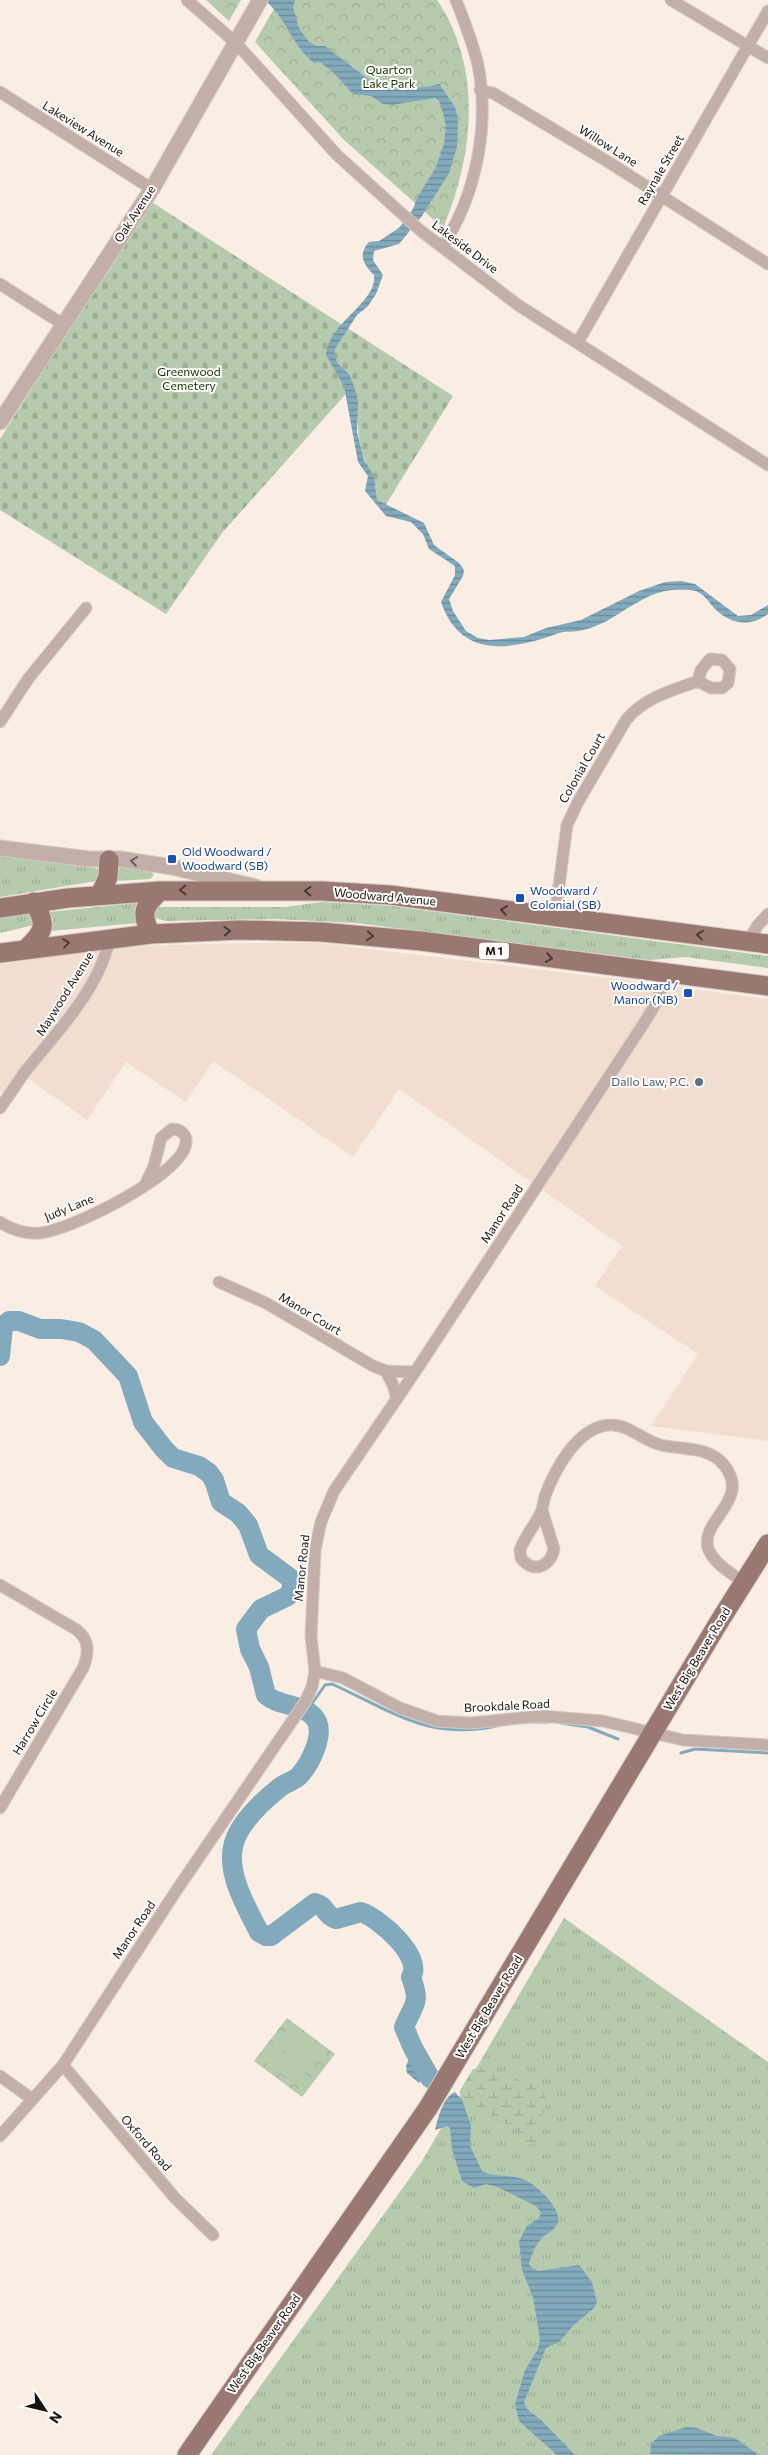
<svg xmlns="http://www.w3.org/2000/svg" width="768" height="2455" viewBox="0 0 768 2455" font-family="Commissioner,sans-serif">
<defs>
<pattern id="grass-tufts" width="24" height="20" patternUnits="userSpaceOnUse" patternTransform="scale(1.25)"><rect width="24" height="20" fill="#b6cbae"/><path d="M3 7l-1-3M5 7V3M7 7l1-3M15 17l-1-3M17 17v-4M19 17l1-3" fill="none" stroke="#9cad95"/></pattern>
<pattern id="wetland-marsh" width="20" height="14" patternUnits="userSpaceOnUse" patternTransform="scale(1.25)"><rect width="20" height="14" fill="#b6cbae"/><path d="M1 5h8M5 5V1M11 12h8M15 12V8" fill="none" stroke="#9cad95"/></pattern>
<pattern id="cemetery-stones" width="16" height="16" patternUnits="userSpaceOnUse" patternTransform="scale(1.25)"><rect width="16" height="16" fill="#b6cbae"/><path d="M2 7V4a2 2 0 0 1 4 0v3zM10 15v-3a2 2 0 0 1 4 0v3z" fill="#9cad95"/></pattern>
<pattern id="park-crowns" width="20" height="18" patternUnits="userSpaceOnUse" patternTransform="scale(1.25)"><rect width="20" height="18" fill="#b6cbae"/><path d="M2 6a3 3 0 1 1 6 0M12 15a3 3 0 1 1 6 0" fill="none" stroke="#9cad95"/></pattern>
<pattern id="water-rules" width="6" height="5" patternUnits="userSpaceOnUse" patternTransform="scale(1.25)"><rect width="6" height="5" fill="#82aabc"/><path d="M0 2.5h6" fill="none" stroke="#698997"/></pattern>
</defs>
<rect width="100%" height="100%" fill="#f9ede4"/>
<path fill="#f2ded1" d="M250,943H320L641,982L768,999V1441L651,1426L698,1354L595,1286L622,1246L399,1089L353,1157L213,1061L186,1102L126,1062L87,1120L19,1072L3,1094L0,1092V964L131,946Z"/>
<path fill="url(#grass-tufts)" d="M0,855L101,869L102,880L0,897Z
M120,865L150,870L154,875L150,879L115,881L116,869Z
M322,902L392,906L768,956V968L686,957L649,960L356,923L276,919L165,921L153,917L154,910L160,907H285Z
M137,903V923L51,931L53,919L49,912Z
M28,913L36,918L34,925L0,933V918Z
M564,1918L768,2062V2455H211L422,2161Z"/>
<path fill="url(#wetland-marsh)" d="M486,2068L495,2074L502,2072L521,2082H538L547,2101L536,2143L527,2145L516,2128L501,2122L481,2108L467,2110V2104L459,2092L473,2069Z"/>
<path fill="url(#cemetery-stones)" d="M150,201L453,396L385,506L377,500C376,474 366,470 361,448C356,427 359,406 353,386L222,533L166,614L0,510V439Z"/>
<path fill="url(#park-crowns)" d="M206,0H241L229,21Z
M279,0H437C483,68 474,155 443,228L343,139L255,42Z
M287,2018L335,2054L302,2097L254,2061Z"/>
<path fill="#b6cbae" d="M291,2029L322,2052L311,2066L280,2043Z
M277,2048L308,2071L297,2085L266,2062Z"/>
<path fill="url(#water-rules)" d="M264,0H295L293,7L299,28L309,42L316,46H325L368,79L395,89L425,87L439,84L455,107L458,119L457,147L449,173L422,216L399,244L374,251L373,260L383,275L376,294L368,306L357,315L335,349L334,355L338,364L349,374L354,386L358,402L357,432L364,460L374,476L377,500L424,523L434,545L459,563L464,570L463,576L449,599L453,611L466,631L478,638L489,640L524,637L546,628L581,620L639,591L665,582L681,581L695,584L738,616L751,615L768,605V614C749,628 730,624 714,608C709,602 705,596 698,592C693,589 678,590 672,590C651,591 624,611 607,621C598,625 587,630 578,631C572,632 565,631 559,633C512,650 461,660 441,602L455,575V566L429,549L423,534L411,522L386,516L365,491L368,476L358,462L344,386L326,355C328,323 378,302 374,275C364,265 357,255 369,242L379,241L399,228L413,209L417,198L436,167L444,144L446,126L443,113L439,101L435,98L391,105L383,104L371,96L353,94L333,72L320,62L314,63C292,46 285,15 264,0Z
M415,2045C426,2054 439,2065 428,2080H422L419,2083L407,2073L406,2066Z
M455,2092L462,2100L471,2125L470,2146L482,2171C495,2178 509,2174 523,2179C535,2183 565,2211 557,2224C555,2230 547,2233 543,2237C535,2244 532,2255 529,2264L531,2268L538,2271L579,2265L592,2282L597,2302L594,2308L574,2325L559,2342L546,2348L524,2402L527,2409L541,2420L575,2455H557L519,2421L515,2404L525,2370L538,2349L540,2339L533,2297L522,2270L519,2241L527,2226L539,2218L541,2213L536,2206L497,2187L486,2184L474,2188L462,2181L452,2149L450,2128L447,2126L435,2130C438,2118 443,2097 455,2092Z
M686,2427L697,2428L717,2436L735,2438L759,2455L650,2454L651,2444L659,2436Z"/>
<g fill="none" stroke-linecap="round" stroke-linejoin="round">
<path stroke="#82aabc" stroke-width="3" d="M306,1712L325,1685L332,1684C394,1712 429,1742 501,1725
M532,1722H548
M561,1723L588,1727L618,1739
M681,1753L695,1749L768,1753"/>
<path stroke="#82aabc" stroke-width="20" d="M0,1356L3,1327L9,1321H19L40,1329H61L79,1332L94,1340L128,1376L143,1422L164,1449L173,1458L199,1466L209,1473L214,1480L221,1502L238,1513L248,1525L259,1555L290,1578L293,1587L288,1596L261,1609L246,1629L250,1649L259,1667L266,1695C280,1707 301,1703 314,1717C327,1732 310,1764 299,1776C294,1781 285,1783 279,1788C263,1801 237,1825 233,1847C227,1875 247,1908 259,1932L266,1936H271L315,1903C326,1905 325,1916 336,1919L361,1912C379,1918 424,1957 411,1977C421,2004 414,2003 404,2027L413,2048L430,2078"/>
<g stroke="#d5cac2" stroke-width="13">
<path id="minor" d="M187,0L236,43L337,155L421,231L518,305L768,465
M671,0L768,58
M480,90L493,93L610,163L768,264
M0,92L152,189
M442,247C476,196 490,126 478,65C473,43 464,21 456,0
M0,284L64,325
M578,342L768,11
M0,722L28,679L86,608
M555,916L567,825L578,802L626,720C645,697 671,691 698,681L711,688H722L728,683L730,669L722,660L710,659L701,670L698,681
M748,941L758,925L768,914
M0,1108C8,1097 16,1085 24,1073C56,1033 100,989 110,937
M0,1222C12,1230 26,1234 40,1233C71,1230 182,1175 186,1143C187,1135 181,1129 172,1129L161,1138L154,1166L145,1185
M219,1282L266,1303L373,1366L386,1371L415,1372
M386,1371L393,1385L397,1399
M542,1510L554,1549C550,1567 533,1574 521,1558L520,1550C525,1536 536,1524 542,1510C543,1506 544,1500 545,1496C555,1469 579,1424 612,1425C629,1425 644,1441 661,1445C682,1450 709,1446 724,1465C752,1500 700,1520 708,1548C713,1563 732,1574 744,1582
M0,1585L77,1630C90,1641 89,1653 83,1668L0,1808
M315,1671L343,1678L400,1708L437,1721L471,1723L541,1716L603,1721L683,1740L768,1745
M63,2065L175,2198L213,2235
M0,2076L32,2099
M0,2136L63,2065L176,1891L305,1702L312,1687L315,1671L311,1636L315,1550L321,1522L334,1491L415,1372L646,1020L657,1001L666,973"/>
</g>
<g stroke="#d5cac2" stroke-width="17">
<path id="tertiary" d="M0,422L152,189L260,0
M0,848L89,859H120L172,867L256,887"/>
</g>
<g stroke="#d5cac2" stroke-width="21">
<path id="primary" d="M100,895L108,877L109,860
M0,908L68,898L160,891H322L390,895L768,944
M151,934C140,913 144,906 160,891
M27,948C45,931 47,924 34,902
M0,953L151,934L240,930L321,932L421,941L768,986
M187,2455L428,2108L719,1622L768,1544"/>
</g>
<use href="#minor" stroke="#c2afaa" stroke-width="11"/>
<use href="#tertiary" stroke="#c2afaa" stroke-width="15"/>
<use href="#primary" stroke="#997871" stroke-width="19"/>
</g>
<defs><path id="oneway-chevron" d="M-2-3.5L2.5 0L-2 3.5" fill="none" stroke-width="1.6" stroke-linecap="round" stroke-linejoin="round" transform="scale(1.25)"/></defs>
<use stroke="#6c615d" href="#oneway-chevron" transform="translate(134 861) rotate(-172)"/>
<g stroke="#4b3b37">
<use href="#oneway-chevron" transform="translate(183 890) rotate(179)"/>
<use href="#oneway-chevron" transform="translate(308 891) rotate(-178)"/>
<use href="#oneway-chevron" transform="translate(504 910) rotate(-172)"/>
<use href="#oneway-chevron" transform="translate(227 931) rotate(-2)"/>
<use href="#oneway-chevron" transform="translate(700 935) rotate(-173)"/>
<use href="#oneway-chevron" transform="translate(370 936) rotate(5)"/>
<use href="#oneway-chevron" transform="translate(66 943) rotate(-7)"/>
<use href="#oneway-chevron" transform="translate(549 958) rotate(8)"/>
</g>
<g fill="#1a4fb4" stroke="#fffcfa" stroke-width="2">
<rect x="167" y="854" width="10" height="10" rx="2.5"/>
<rect x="515" y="893" width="10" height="10" rx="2.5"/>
<rect x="683" y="988" width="10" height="10" rx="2.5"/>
</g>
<circle fill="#5c6f8a" stroke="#fffcfa" stroke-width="2" cx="699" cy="1082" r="5"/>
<g text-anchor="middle" stroke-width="4" stroke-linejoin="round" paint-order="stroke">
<rect fill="#fffcfa" stroke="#5d5956" stroke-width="1" x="479" y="942.5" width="30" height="17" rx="4"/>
<g font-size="11" font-weight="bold" fill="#171310">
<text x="494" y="955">M 1</text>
</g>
<g font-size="12" fill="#123204" stroke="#fffcfa">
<text x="389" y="74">Quarton<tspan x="389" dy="14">Lake Park</tspan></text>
<text x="189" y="376">Greenwood<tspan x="189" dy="14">Cemetery</tspan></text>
</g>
<g font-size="12" fill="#171310" stroke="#fffcfa">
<text transform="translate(83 129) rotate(32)" y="4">Lakeview Avenue</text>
<text transform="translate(608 146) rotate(32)" y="4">Willow Lane</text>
<text transform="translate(661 170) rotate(-60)" y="4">Raynale Street</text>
<text transform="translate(135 214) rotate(-57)" y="4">Oak Avenue</text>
<text transform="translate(465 247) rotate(37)" y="4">Lakeside Drive</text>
<text transform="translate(582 768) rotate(-60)" y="4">Colonial Court</text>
<text transform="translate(385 897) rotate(5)" y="4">Woodward Avenue</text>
<text transform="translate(65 994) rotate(-58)" y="4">Maywood Avenue</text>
<text transform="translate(69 1208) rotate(-22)" y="4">Judy Lane</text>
<text transform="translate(502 1214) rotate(-57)" y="4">Manor Road</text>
<text transform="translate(310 1314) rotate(31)" y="4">Manor Court</text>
<text transform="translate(302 1568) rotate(-84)" y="4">Manor Road</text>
<text transform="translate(697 1659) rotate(-59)" y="4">West Big Beaver Road</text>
<text transform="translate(507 1706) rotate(-3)" y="4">Brookdale Road</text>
<text transform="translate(35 1722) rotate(-59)" y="4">Harrow Circle</text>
<text transform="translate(134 1930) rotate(-56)" y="4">Manor Road</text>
<text transform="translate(489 2007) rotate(-59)" y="4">West Big Beaver Road</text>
<text transform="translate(146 2143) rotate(49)" y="4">Oxford Road</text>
<text transform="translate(264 2344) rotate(-55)" y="4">West Big Beaver Road</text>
</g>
<g font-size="12" fill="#164399" stroke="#fffcfa" text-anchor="start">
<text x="182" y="856">Old Woodward /<tspan x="182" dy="14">Woodward (SB)</tspan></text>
<text x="530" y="895">Woodward /<tspan x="530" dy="14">Colonial (SB)</tspan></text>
<text x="678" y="990" text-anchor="end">Woodward /<tspan x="678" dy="14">Manor (NB)</tspan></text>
</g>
<g font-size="12" fill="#4e5e75" stroke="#fffcfa" text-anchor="end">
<text x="689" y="1086">Dallo Law, P.C.</text>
</g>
</g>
<g transform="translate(45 2410) rotate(125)" stroke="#fffcfa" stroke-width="4" paint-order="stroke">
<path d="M0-4L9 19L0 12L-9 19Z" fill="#171310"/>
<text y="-8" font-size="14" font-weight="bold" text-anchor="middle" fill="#171310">N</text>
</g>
</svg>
